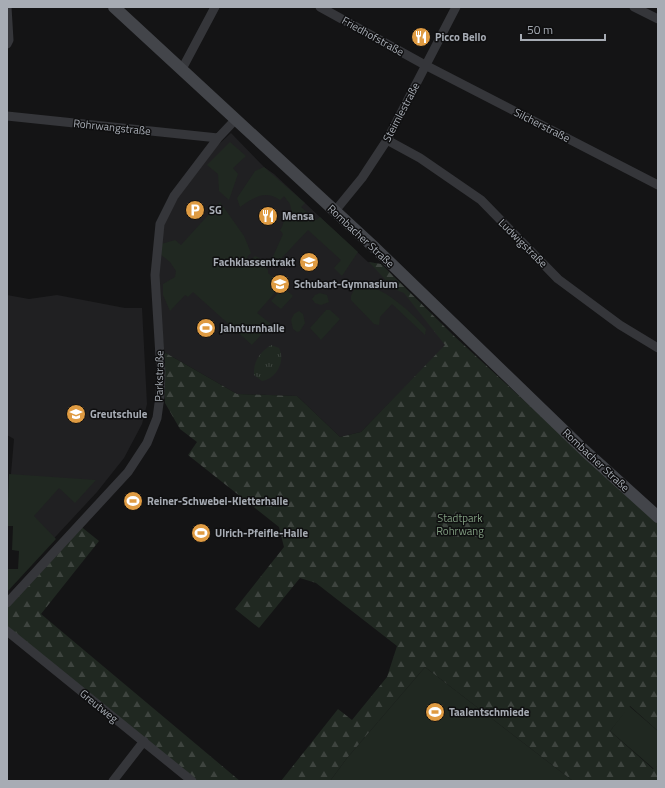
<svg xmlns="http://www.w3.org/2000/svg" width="665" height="788" viewBox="0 0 665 788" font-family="'Titillium Web',sans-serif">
<defs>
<pattern id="forest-firs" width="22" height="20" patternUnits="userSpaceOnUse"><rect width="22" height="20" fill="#202821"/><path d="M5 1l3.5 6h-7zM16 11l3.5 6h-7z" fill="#3e443f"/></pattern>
<pattern id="park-tufts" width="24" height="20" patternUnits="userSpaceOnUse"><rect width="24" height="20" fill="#202821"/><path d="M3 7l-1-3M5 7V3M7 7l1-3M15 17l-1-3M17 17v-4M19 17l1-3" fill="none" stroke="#3e443f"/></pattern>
</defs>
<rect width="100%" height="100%" fill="#141415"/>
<path fill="#202022" d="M231,133L264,167L274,174L368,262L381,264L453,335L446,345L361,432L340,437L297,396L237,394L164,352L158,274L163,221L178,197L218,145Z
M7,295L29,299L57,295L125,308H142L147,404L142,424L124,458L97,492L45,548L8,508L14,439L7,435Z"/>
<path fill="#202821" d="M230,142L246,156L233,168L238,174L229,200L219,191L218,174L207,165Z
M264,167L305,203L301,207L316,220L320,217L358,252L342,276L334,268L341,260L308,230L276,264L271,261L283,234L280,230L282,227L286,214L292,212L290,204L284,196L280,200C265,189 253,198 240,207L237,198L255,171Z
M220,202L244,236L251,253L247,257L250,261L255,256L259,258L262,264L268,270V273L293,296L281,309L271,301L281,290L279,288L257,313L271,324L252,345L193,292L188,297L185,295L170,311L163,295V284L175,277L176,271L170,262L160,254L161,244L175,240L181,245Z
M364,285C385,288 412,313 426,329L425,335L392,304L380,317L379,325L374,324L351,300V296L355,288Z
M320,293L327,295L329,302L321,305L315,303L312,299L315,295Z
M326,310H330L340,319L321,340L310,328Z
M299,311L303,314L305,323L300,331L297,332L293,329L291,320L294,314Z
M9,474L96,480L75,503L59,488L34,516L56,539L7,592V569H18L19,551L12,550L13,526H7Z
M425,667L573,781H330L347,758Z
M629,706L658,731V765L654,769L610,731Z"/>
<path fill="url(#forest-firs)" d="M369,262L381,264L453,335L658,524V731L630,706L610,731L653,769L658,765V781H573L425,667L347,758L330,781H281L338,709L352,720L387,677L397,646L316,583L300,578L259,628L235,609L284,547L279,527L188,455L197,442L180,429L165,403L164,352L237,394L297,396L340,437L361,432L445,345L404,293L394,289Z
M79,525L99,541L41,614L240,781H192L7,631V597Z"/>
<path fill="url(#park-tufts)" d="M271,345L279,348C286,361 276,379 262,381L254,375C253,362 260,352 271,345Z"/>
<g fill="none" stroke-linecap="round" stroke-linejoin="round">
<path stroke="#35363a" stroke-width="9" d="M320,7L425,65L658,185
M634,7L658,19
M7,44L9,40L7,7
M182,69L215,7
M7,116L218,138
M387,140L420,158L481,200L558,279L620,325L658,348
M335,211L362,178L387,140L456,7
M7,603L128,472L147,443L157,418L160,396L161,373L155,275L160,224L174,196L218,138L236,119
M7,631L192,781
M113,781L144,741"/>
<path stroke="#43454a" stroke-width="12" d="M114,7L375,248L585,451L658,517"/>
</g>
<defs>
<g id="restaurant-disc" transform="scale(1)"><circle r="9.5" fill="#df9b42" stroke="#0f0f10"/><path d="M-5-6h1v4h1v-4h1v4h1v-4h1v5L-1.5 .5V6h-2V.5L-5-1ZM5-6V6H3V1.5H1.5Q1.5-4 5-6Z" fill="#fff"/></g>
<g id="parking-disc" transform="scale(1)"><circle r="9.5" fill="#df9b42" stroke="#0f0f10"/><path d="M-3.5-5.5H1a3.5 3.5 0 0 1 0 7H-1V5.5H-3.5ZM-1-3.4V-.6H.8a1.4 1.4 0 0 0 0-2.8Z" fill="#fff"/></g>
<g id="school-disc" transform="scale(1)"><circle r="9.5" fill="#df9b42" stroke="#0f0f10"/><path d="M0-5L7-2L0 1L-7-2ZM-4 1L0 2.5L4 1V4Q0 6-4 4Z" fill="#fff"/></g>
<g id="stadium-disc" transform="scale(1)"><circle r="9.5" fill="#df9b42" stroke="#0f0f10"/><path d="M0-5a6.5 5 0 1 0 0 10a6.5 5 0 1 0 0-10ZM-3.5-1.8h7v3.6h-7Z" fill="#fff"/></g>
</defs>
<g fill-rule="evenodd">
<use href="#restaurant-disc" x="421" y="37"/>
<use href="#parking-disc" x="195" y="210"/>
<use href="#restaurant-disc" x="268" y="216"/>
<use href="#school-disc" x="309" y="262"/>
<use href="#school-disc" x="280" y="284"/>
<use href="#stadium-disc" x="206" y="328"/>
<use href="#school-disc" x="76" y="414"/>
<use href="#stadium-disc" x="133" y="501"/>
<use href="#stadium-disc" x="201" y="533"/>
<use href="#stadium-disc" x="435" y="712"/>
</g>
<g text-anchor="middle" stroke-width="3" stroke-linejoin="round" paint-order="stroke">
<g font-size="11" fill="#a7acb4" stroke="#0f0f10">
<text transform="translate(373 36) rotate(29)" y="4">Friedhofstraße</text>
<text transform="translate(401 112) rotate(-62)" y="4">Steimlestraße</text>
<text transform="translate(542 125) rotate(27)" y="4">Silcherstraße</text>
<text transform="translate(112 127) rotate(6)" y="4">Rohrwangstraße</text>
<text transform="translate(361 236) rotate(43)" y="4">Rombacher Straße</text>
<text transform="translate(523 243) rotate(45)" y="4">Ludwigstraße</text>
<text transform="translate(159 376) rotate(-89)" y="4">Parkstraße</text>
<text transform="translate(596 460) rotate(43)" y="4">Rombacher Straße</text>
<text transform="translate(99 706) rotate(39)" y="4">Greutweg</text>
</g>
<g font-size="11" font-weight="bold" fill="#a7acb4" stroke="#0f0f10" text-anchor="start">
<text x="435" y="41">Picco Bello</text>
<text x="209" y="214">SG</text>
<text x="282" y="220">Mensa</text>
<text x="295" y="266" text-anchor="end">Fachklassentrakt</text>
<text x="294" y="288">Schubart-Gymnasium</text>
<text x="220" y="332">Jahnturnhalle</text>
<text x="90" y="418">Greutschule</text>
<text x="147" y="505">Reiner-Schwebel-Kletterhalle</text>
<text x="215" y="537">Ulrich-Pfeifle-Halle</text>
<text x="449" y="716">Taalentschmiede</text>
</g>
<g font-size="11" fill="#809d80" stroke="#0f0f10">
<text x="460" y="522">Stadtpark<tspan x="460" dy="13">Rohrwang</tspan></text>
</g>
</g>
<rect width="665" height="788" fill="none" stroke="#a7acb4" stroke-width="16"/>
<path d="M521 34v6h84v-6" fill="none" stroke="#a7acb4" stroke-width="2"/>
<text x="527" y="34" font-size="12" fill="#a7acb4" stroke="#0f0f10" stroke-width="3" paint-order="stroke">50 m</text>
</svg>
